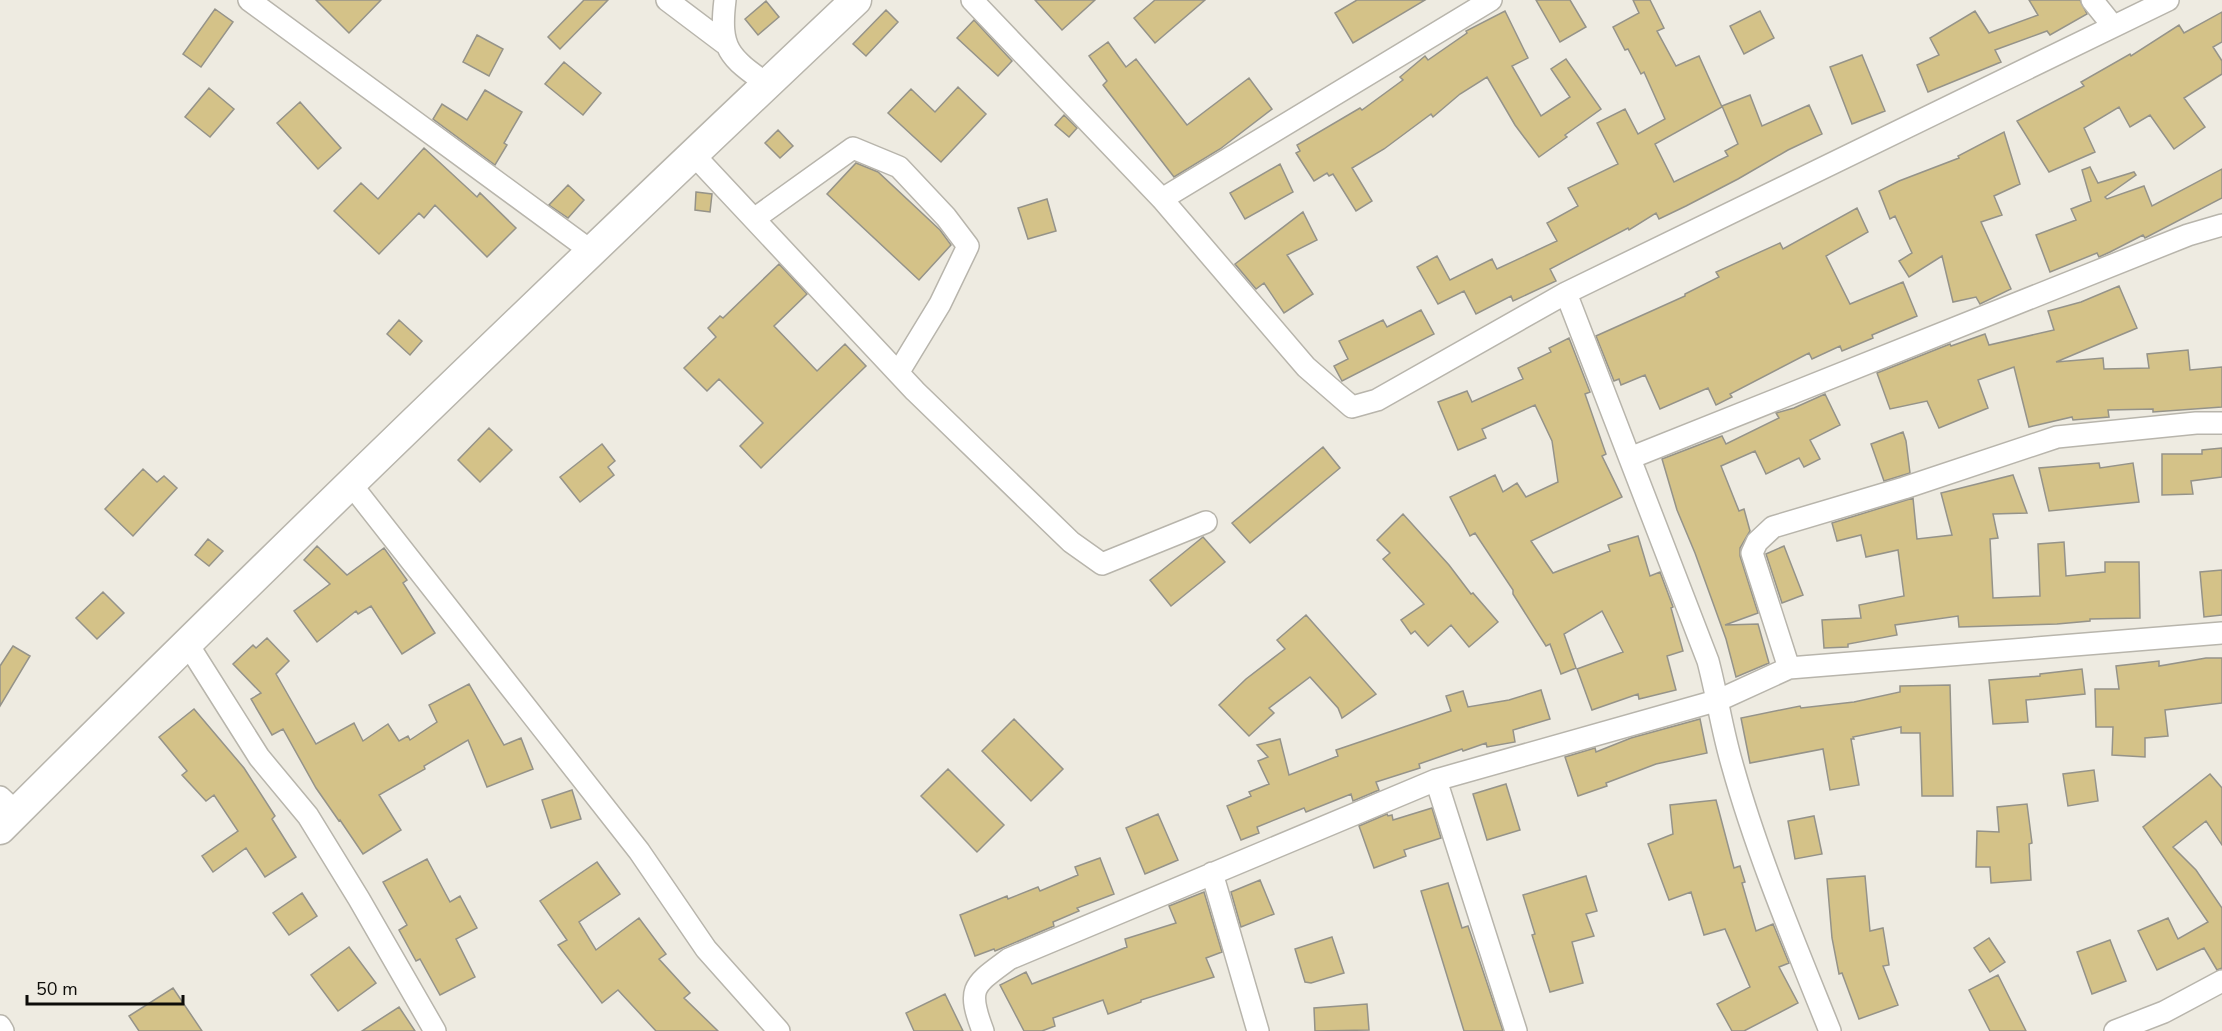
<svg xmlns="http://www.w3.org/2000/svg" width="2222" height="1031" viewBox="0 0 2222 1031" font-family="'Nunito Sans',sans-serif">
<rect width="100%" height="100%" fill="#eeebe1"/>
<path fill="#d4c288" stroke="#959389" stroke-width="1.5" d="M316,0H381L349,33Z
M584,0H608L560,49L548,37Z
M1035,0H1095L1062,30Z
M1155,0H1205L1155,43L1134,18Z
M1357,0H1425L1353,43L1335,13Z
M1536,0H1570L1586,27L1560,42Z
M1633,0H1650L1664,28L1657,31L1676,66L1699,56L1722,107L1655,144L1674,182L1728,156L1725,151L1738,144L1722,106L1750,95L1762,126L1809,105L1822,134L1788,150L1738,179L1686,206L1659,219L1656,213L1629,230L1628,228L1550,269L1556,281L1513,301L1511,296L1476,314L1464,291L1438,304L1417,267L1437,256L1450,280L1492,259L1497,269L1557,241L1547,223L1578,206L1568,188L1618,164L1597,123L1625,109L1638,134L1665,119L1644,72L1641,74L1628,49L1625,50L1613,27L1639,13Z
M2029,0H2080L2087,14L2050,35L2047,31L1995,50L2001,62L1928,92L1917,65L1939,55L1930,38L1975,11L1989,33L2038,15Z
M766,1L779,17L758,35L745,19Z
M215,9L233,22L201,67L183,54Z
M886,10L898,22L866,56L853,44Z
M1505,11L1528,58L1512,66L1541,116L1570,97L1551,69L1566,59L1601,109L1565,135L1567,137L1539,157L1515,125L1487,77L1460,94L1433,117L1431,114L1384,149L1352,168L1372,201L1356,211L1333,174L1329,176L1327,173L1314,181L1296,153L1300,151L1297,145L1360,108L1362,110L1403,80L1400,77L1425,56L1428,60L1467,33L1466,31Z
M1760,11L1774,38L1744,54L1730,26Z
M2222,12V42L2213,47L2222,61V74L2184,98L2205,127L2174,149L2150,115L2130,127L2119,107L2084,128L2095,152L2049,172L2017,121L2084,86L2081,82L2130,54L2131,56L2179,25L2184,33Z
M974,20L1012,61L998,76L957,38Z
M477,35L503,49L489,76L463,62Z
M1108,42L1126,67L1136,59L1187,125L1249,78L1272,109L1220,149L1174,177L1103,85L1107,81L1089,56Z
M1862,55L1885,111L1852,124L1830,67Z
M564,62L601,93L583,115L545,84Z
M958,87L986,114L941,162L888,113L911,89L935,112Z
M209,88L234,109L210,137L185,117Z
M485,90L522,112L504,143L507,145L495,165L433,119L442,104L467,120Z
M300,102L341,148L318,169L277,123Z
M1064,115L1077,128L1069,137L1055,125Z
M778,130L793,146L780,158L765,143Z
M2004,132L2020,184L1994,196L2002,215L1981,222L2011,289L1980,304L1976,297L1953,302L1942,256L1909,277L1899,261L1912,253L1895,216L1890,219L1879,191L1899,181L1959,158L1958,156Z
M424,148L477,197L480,193L516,228L487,257L435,205L424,218L419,213L379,254L334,211L361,183L378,199Z
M856,163L878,172L940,230L951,245L919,280L827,194Z
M1280,164L1293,192L1245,219L1230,193Z
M2090,167L2098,183L2134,172L2136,175L2105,197L2107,199L2144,186L2152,206L2222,169V198L2145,238L2143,235L2110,252L2099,257L2097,253L2050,272L2036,235L2076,220L2071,209L2091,201L2082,170Z
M568,185L584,200L568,218L549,205Z
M696,192L712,194L710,212L695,210Z
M1047,199L1056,231L1028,239L1018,208Z
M1857,208L1868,232L1826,256L1850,304L1903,282L1917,316L1872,335L1873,338L1842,351L1840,346L1812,359L1809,353L1730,394L1732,397L1716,405L1708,388L1660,409L1645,375L1621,385L1619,379L1614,381L1596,336L1685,296V294L1719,277L1716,272L1780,243L1783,249Z
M1303,212L1317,240L1287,255L1313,294L1284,313L1264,283L1256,289L1235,264Z
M779,264L807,294L774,326L817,371L845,344L866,366L761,468L740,446L763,423L719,379L707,391L684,368L716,337L708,328L720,316L723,318Z
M2119,286L2137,328L2056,362L2103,358L2104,369L2149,368L2147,354L2188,350L2190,370L2222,367V407L2153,412V409L2108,410L2109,417L2073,420L2072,417L2029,427L2014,367L1978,380L1988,408L1939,428L1927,401L1890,409L1877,373L1950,344L1951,346L1985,334L1989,345L2054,330L2048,311L2081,302Z
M1421,310L1434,334L1342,381L1334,366L1348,359L1339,341L1383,320L1387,327Z
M399,320L422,341L410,355L387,334Z
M1569,338L1590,392L1585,394L1606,454L1602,456L1622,497L1531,541L1553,573L1610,551L1608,545L1638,536L1650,576L1660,572L1673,607L1671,608L1683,651L1667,656L1676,690L1639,699L1638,694L1592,710L1577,669L1623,652L1602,611L1564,634L1576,668L1561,674L1550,644L1546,646L1513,594V590L1475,533L1470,536L1450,497L1495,475L1503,492L1517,483L1526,497L1558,482L1552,441L1535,405L1482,429L1486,438L1458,450L1438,402L1467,391L1472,402L1523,379L1518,368L1551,352L1549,348Z
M1825,394L1840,425L1810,440L1820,459L1804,467L1799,458L1766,474L1755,451L1721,466L1739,511L1744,509L1750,531L1740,548V556L1758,613L1725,625L1758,624L1769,663L1736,677L1726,639L1695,553L1677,510L1662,459L1722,436L1726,444L1779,418L1776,413L1794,408Z
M489,428L512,450L480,482L458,460Z
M1903,432L1906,441L1910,473L1884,481L1871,444Z
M602,444L615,461L608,467L614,475L580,502L560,477Z
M1323,447L1340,468L1250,543L1232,523Z
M2222,448V477L2191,481L2193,494L2162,495V454H2202V450Z
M2099,463L2100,468L2133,463L2139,502L2049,511L2039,468Z
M143,469L157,482L164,476L177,488L133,536L105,509Z
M2013,475L2027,513L1993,514L1998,538L1990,539L1993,598L2040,596L2038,544L2064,542L2066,576L2105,572V562H2139L2140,618L2090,619V621L2057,624L1959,627L1958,616L1895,625L1897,635L1848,644V647L1824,648L1822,620L1861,618L1859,605L1904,596L1898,550L1866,557L1861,535L1837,541L1832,523L1913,498L1917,539L1952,535L1941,493Z
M1403,514L1449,565L1471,594L1473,593L1498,622L1469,647L1451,625L1428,646L1415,631L1411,634L1401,620L1424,604L1383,559L1390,553L1377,540Z
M1203,537L1225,562L1171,606L1150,580Z
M208,539L223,551L209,566L195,555Z
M317,546L347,575L384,548L407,580L403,583L435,633L402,654L371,606L358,614L356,611L317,642L294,611L330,584L304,560Z
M1784,546L1803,595L1782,603L1766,554Z
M2222,570V615L2204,617L2200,572Z
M103,592L124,613L97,639L76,618Z
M1306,615L1376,694L1342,718L1338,708L1310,677L1269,708L1274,713L1249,736L1219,705L1246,679L1285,649L1277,640Z
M267,638L289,661L276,674L316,744L354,723L363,741L388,724L399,741L408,736L410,740L437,722L429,705L469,684L504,745L521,738L533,769L487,787L468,740L424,766L425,769L379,795L401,830L363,854L340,820L339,821L316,788L283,729L272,735L251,699L261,693L233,664L253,645L256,648Z
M13,646L30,656L0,706V666Z
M2206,658H2222V703L2165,710L2168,736L2145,738V757L2112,755L2113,727H2096L2095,689H2119L2116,666L2159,661V666Z
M2082,669L2085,694L2026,700L2028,722L1993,724L1989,680L2040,676V674Z
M1950,685L1953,796H1922L1920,733H1901V727L1853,737L1854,739H1851L1859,785L1830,790L1823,749L1750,763L1741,718L1800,706L1801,708L1854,702L1900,692V686Z
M1541,690L1550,719L1513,730L1515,742L1487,747L1486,743L1463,751L1462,749L1419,764L1420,768L1376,782L1379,790L1353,801L1351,794L1306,812L1304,808L1257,827L1259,833L1241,840L1227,806L1251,796L1249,792L1269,784L1258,761L1268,757L1257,745L1280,739L1289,775L1338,756L1336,750L1451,711L1446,696L1463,691L1468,707L1509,700Z
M194,709L244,768L275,816L272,819L296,857L265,877L246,848L213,872L202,856L238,831L214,795L206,801L182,775L187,771L159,737Z
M1014,719L1063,769L1031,801L982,751Z
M1700,719L1707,753L1656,764L1606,783L1607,786L1578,796L1565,757L1595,748L1596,752L1631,738Z
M948,769L1004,825L977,852L921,796Z
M2094,770L2098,801L2068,806L2063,774Z
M2210,774L2222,788V845L2206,821L2173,847L2196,870L2222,908V968L2217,970L2204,948L2157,970L2138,931L2168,918L2178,939L2208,922L2143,827Z
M1506,784L1520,830L1487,840L1473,794Z
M572,790L581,819L551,828L542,800Z
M1716,800L1734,868L1740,866L1745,882L1742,883L1756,931L1773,924L1789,963L1779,967L1798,1003L1744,1031H1732L1717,1004L1750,987L1725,929L1704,935L1691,892L1669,900L1648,844L1673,834L1670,805Z
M2027,804L2032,843L2029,844L2031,880L1991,883L1990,867H1976L1977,831L1999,832L1997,807Z
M1432,808L1441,838L1404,850L1406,856L1374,868L1359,826L1387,814L1388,816L1392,815L1393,820Z
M1158,814L1178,860L1145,874L1126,828Z
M1814,816L1822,854L1795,859L1788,821Z
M1100,858L1114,894L1077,908L1079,911L1053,922L1054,926L995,951L994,949L975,956L960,915L1007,896L1008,899L1038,887L1040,891L1078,875L1075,867Z
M427,859L450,902L460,896L477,928L456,939L475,977L440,995L420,959L416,961L399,930L407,925L383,882Z
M597,862L620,894L579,922L596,950L639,918L666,954L659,959L690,993L684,998L718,1031H656L618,990L602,1003L558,945L567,940L540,901Z
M1586,876L1597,911L1586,914L1594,936L1572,942L1583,983L1550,992L1532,935L1535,934L1523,895Z
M1865,876L1870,931L1883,928L1889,965L1883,966L1898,1005L1859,1019L1842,973L1839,974L1832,938L1827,879Z
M1260,880L1274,914L1241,927L1231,892Z
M1448,883L1462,928L1468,926L1503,1031H1464L1421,891Z
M1204,892L1222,952L1206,958L1214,977L1141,1000V1002L1108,1014L1103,1000L1053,1018L1055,1026L1042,1031H1024L1000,985L1026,972L1032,984L1127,947L1125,939L1176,923L1169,906Z
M302,893L317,916L289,935L273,913Z
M1332,937L1344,973L1311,983L1305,982L1295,949Z
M1989,938L2005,962L1990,972L1974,948Z
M2110,940L2126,981L2092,994L2077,952Z
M349,947L376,983L338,1011L311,975Z
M1998,975L2026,1031H1990L1969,990Z
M173,988L202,1031H139L129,1016Z
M945,994L963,1031H914L906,1013Z
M1367,1004L1369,1030L1315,1031L1314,1008Z
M399,1007L415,1031H362Z"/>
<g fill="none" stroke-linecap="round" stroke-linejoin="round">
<g stroke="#b8b5ac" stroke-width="24">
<path id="street" d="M249,0L591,251
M667,0L724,43
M725,0C719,49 729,57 767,84
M972,0L1162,199L1306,367L1352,407L1377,400L1566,293L2168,0
M2092,0L2113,26
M693,154L915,391L1071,542L1102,564L1206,522
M1162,199L1491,0
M754,219L853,148L899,167L946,217L968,246L940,304L898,373
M1566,293L1708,661C1717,695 1722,730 1732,764C1757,854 1795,944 1830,1031
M1630,458L2188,235L2222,225
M350,483L639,851L706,949L779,1031
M187,643L259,757L308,816L359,899L435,1031
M1789,668L1752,553L1757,542L1773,527L1904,488L2057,437L2196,423H2222
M1436,780L1516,1031
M0,797L16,812
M1212,873L1258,1031
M0,1026L3,1031
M983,1031C966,987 974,985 1009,959L1436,780L1719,700L1789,668L2222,633
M2115,1031L2164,1012L2222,981"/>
</g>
<g stroke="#b8b5ac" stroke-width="33">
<path id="secondary" d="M0,829C281,548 567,273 856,0"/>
</g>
<use href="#street" stroke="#fff" stroke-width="21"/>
<use href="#secondary" stroke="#fff" stroke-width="30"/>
</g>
<path d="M27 995v9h156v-9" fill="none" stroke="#0d0c09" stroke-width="3"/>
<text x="36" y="995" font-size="18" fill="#0d0c09" stroke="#eeebe1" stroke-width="4.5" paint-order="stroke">50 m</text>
</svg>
